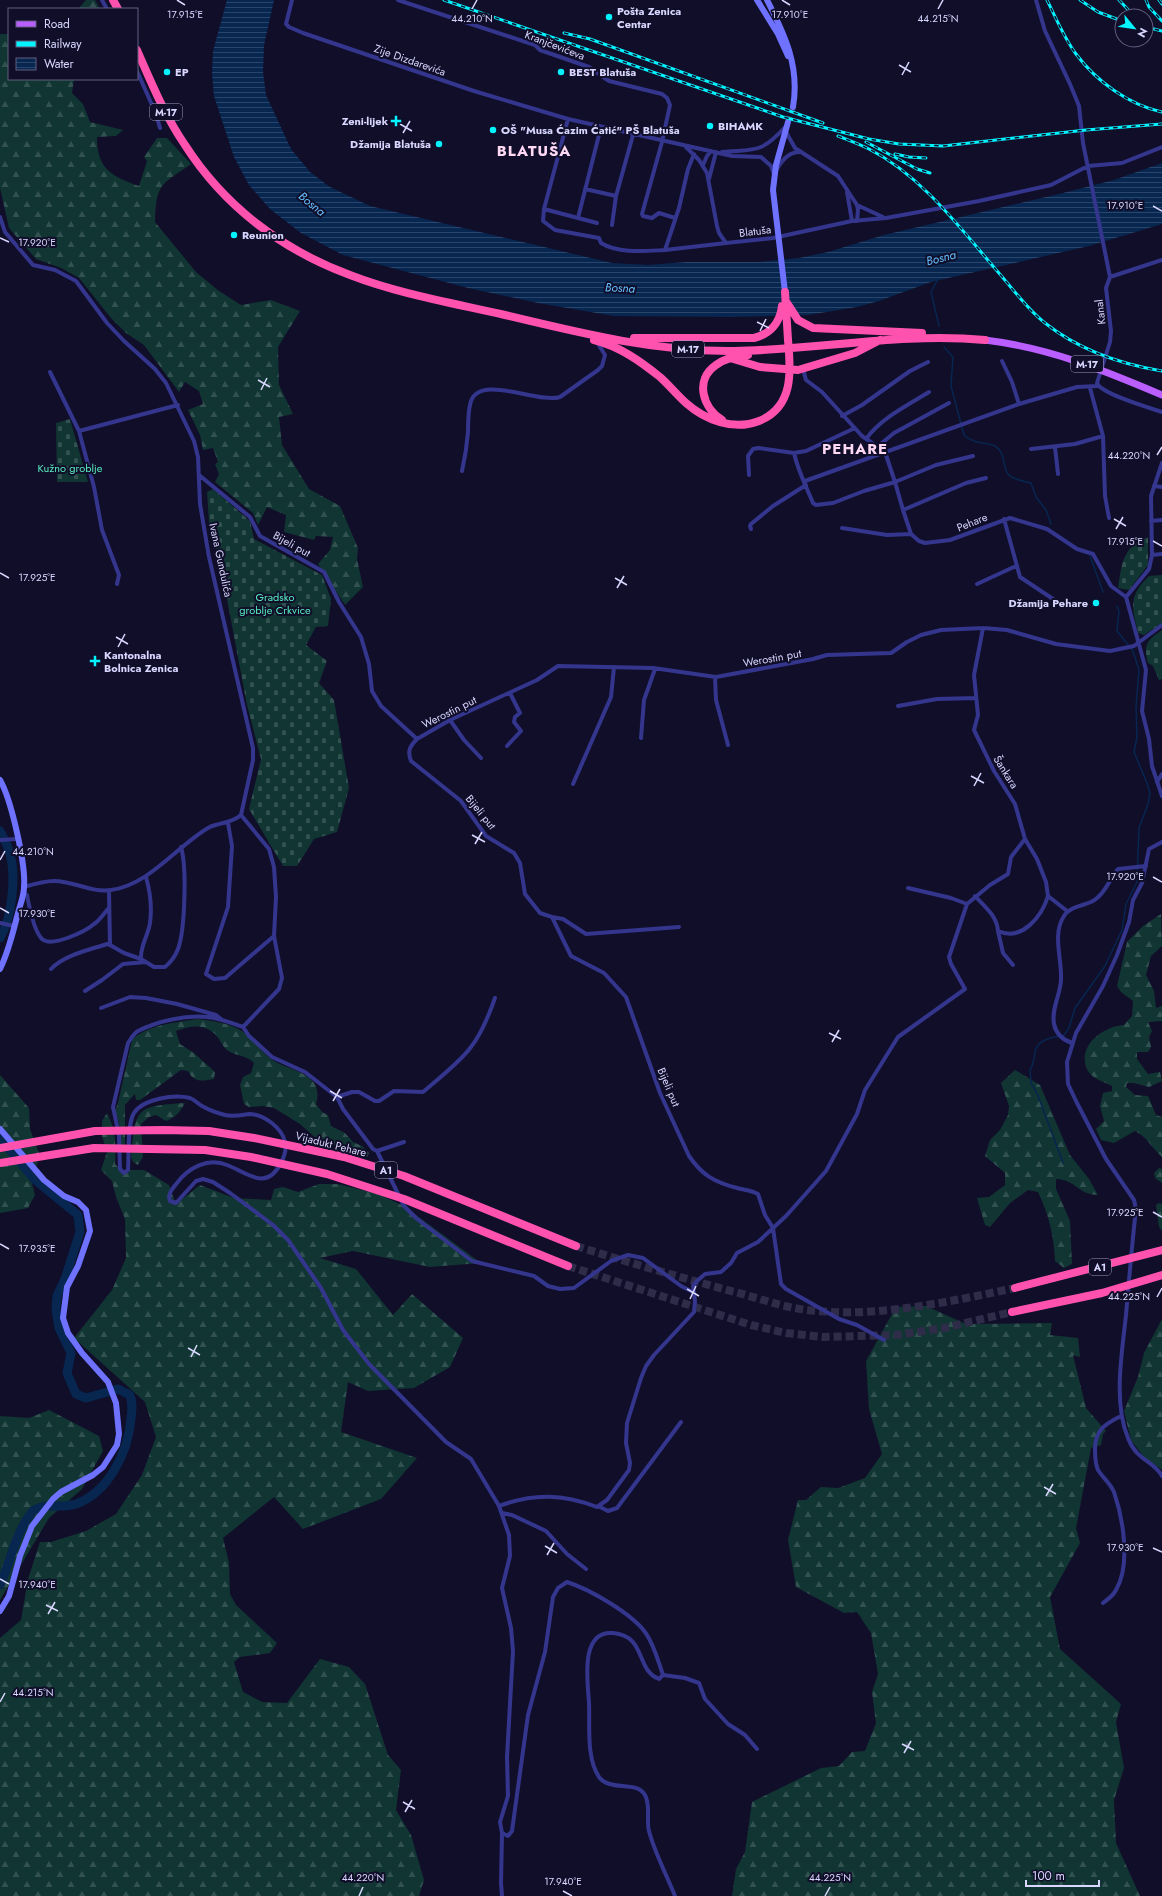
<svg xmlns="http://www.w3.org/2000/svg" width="1162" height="1896" viewBox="0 0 1162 1896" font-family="Jost,sans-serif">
<defs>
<pattern id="forest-firs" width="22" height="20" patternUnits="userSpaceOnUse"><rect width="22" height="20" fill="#103532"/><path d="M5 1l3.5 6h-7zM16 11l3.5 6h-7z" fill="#325251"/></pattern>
<pattern id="cemetery-stones" width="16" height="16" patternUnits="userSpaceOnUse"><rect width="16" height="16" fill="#103532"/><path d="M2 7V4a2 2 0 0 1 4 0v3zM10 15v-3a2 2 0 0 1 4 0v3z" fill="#325251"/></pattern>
<pattern id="water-rules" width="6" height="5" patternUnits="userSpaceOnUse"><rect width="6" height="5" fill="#072650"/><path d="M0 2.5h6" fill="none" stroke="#2b456a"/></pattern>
</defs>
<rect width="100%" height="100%" fill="#110e2a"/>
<path fill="url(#forest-firs)" d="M86,0H95L100,9H78Z
M0,34H9V79H74L72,93L83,104L90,122L123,130L116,136L97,137C97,169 111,176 139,186L147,161L144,157L157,138H167L191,164C161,185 156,183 155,222L196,272L219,291L241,305L271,300L300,311L278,347L279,385L293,414L279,417L282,445L309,489L340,506L358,548L357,559L363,587L345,605L318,564L330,550L333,537L316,536L314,540L284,532L286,515L267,507L258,525L253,513L215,482L219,474L215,464L218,462L213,448L203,450L200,435L188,410L203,404L199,391L185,382L179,392L144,345L126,333L111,318L79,278L61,268L36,259L9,228L0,188Z
M1161,914L1162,946L1151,956L1146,975L1154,991L1156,1008L1162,1006V1021L1148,1022L1152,1031L1149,1037L1151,1047L1148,1052H1137V1059L1148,1074L1160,1072L1162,1081L1149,1087L1134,1083H1127L1126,1087L1135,1095L1148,1096L1156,1115L1162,1117V1157C1152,1148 1147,1137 1135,1131L1114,1143L1101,1140L1096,1129L1104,1121L1100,1106L1103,1093L1112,1091V1086C1104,1082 1093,1079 1088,1071C1075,1047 1103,1026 1124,1025L1132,1016L1133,1001L1121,992L1117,986L1127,942L1143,926Z
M198,1019C212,1021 230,1023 242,1031C253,1038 260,1051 271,1059C290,1072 325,1072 316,1104L322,1112L328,1115L331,1126L345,1133L353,1142L362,1146L369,1153L367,1157L356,1151L319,1141L300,1124L274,1108L263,1106L249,1107L244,1104L240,1085L243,1077L251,1073L254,1063C247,1055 235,1056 227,1050C222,1046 220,1039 216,1035C203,1023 191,1026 176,1031L180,1044L194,1053L215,1072L214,1079C202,1081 194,1083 188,1071L181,1070L140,1100H136L135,1094L125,1105V1149L121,1150L119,1122L115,1111L118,1103L132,1040C146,1025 178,1022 198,1019Z
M1015,1070L1040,1085L1070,1155L1089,1179L1098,1195C1078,1195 1077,1180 1056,1179V1189L1070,1221L1072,1264L1064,1268L1055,1261C1054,1236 1049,1215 1038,1192L1028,1190L1010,1203L990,1227L985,1225L977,1198L989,1197L1005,1185V1173L985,1156L990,1140L1000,1130L1008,1115L1009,1106L1001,1083Z
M0,1075L29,1108L30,1129L40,1156L31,1180L35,1195L28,1208L0,1213Z
M185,1103C180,1112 176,1117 166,1121L156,1115L149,1117L141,1124L143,1157L138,1165L133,1162L131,1157C136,1109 134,1106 185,1103Z
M107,1113C116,1130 116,1145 115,1164L124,1173L128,1170H144L169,1185L176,1204L200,1185L234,1198L271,1200L274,1189L283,1187L298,1192L319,1184H338L378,1194L404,1206L481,1263L430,1267L353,1251L320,1258L356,1269L393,1315L412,1294L463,1338L450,1367L414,1388L368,1391L348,1382L341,1432L417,1458L381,1499L303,1529L274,1497L223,1538L229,1563L230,1594L236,1605L277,1643L270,1653L240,1657L234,1662L243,1692L262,1702L287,1703L320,1659L349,1667L365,1684L388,1755L401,1770L396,1810L411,1835L424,1880L419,1896H0V1638L21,1620L28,1579L40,1542H51L86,1531L116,1514L142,1475L156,1437L145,1402L74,1338L112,1290L126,1258L125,1219L116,1197L112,1181L101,1170L107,1152L102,1136V1121Z
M1159,1168L1162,1169V1183L1155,1178L1154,1173Z
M1159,1203L1162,1204V1231L1159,1227L1156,1205Z
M926,1306L966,1324L1052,1323L1050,1335L1078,1338L1080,1357L1073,1355L1086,1408L1106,1431L1103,1434L1101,1445L1091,1448L1076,1528L1080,1543L1050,1597L1060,1649L1121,1704L1116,1722L1124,1768L1114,1800L1116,1843L1140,1896H732L736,1869L745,1852L752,1802L821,1768L839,1766L852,1752L865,1751L876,1723L872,1692L878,1674L871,1633L857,1612L844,1613L796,1587L788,1540L798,1500H806L821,1487L838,1488L865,1478L882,1454L869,1409L866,1361L896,1307Z
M1162,1319V1470L1144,1457L1131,1440L1124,1411L1138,1377L1144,1353Z
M49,1410L99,1436L103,1451L82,1489L49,1518L0,1600V1416L29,1418Z"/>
<path fill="url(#cemetery-stones)" d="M70,419L88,482H57L56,423Z
M213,489L250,521L254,539L322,575L331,599L328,626L316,627L306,645L327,661L319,683L334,700L349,788L337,832L314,839L297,866H283L249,809L261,759L247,705L223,578L209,522L207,492Z
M1148,537V565L1129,590L1118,588C1122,564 1122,547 1148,537Z
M1162,575V623L1144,635L1138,633C1132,607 1128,596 1149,576Z
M1162,630V679L1159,680L1153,666L1148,663C1143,645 1147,640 1162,630Z"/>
<path fill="url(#water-rules)" d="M227,0H274L264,45L263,72L266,95L291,149L310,172L330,187L370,206L612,263L648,265L686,262H759L799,258L828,252L884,235L1063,193L1114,180L1162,163V224L1089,246L931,282L879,301L857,307L808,315L731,317L614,316L538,303L468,288L343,255L301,233L270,209L249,185L234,157L214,96L212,74L213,51Z"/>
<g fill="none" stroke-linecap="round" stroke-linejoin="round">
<path stroke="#072650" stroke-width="1.5" d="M938,279L931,292L939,326
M944,347L953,357L951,386L964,435C976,446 986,441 995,446C1006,453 1002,465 1008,474C1013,480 1024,481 1031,483L1036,497L1046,510L1051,524
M1090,556L1103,592
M1063,1163L1037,1093L1031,1083L1030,1070C1034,1063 1034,1059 1035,1052C1038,1038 1053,1038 1064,1035L1069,1028L1075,1008L1105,966L1122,930L1126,904L1137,882L1139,828L1148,804L1150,793L1147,783L1134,752L1137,737L1136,707L1139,670L1133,651L1117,631L1119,611L1117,606"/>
<path stroke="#072650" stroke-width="9" d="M0,831C3,837 7,844 9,851C17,874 12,918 0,938
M0,1138L34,1179L78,1215L80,1232L65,1279L57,1296L56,1310L59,1328L71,1353L67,1373L76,1394L86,1398L118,1389L130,1395C133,1403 132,1410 131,1419C128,1452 109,1492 76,1504C63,1509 41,1502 32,1512C15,1533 11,1561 0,1585"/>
<path stroke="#2f2c4a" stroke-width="6" stroke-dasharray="6 3" stroke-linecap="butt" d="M788,122L793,107"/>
<path stroke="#2f2c4a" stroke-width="8" stroke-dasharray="8 4" stroke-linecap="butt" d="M576,1246C627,1262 679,1277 731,1291C752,1296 773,1304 795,1308C863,1321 948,1302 1015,1288
M568,1266L751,1325L786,1333L823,1337L896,1335L944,1328L1012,1312"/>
<path stroke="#34368e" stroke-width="4" d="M102,0L107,9
M292,0L286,24L289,27L303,33L474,91L568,119L732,156L761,157L771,166L774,174
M398,0L535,45L540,50L589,67L609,81L662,94L667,98L670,105L662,142L642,214L643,216L652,218L659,213L675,218
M1036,0L1045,31L1070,84L1079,106L1083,143L1110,277
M137,71L156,114L160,128
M568,119L544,209L543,221L555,230L599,238L601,243C619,254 645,251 665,250
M786,132L795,148L838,176L857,205L858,210L857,221
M686,147L699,160L707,173L717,226L719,233L726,243L773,238L852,221L886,218L979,201L1051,185L1088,166L1122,163L1162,147
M722,152C756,149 761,154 786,126
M694,154L688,169L679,208L665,250L726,243
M703,165L707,156L711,151
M777,169C782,160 789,151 801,152
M709,179L716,152
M585,189L616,196
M847,192L852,221
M857,205L883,217
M544,209L597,223
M0,217L5,232L33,265L55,270L76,281L107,323L124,341L155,369L166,383L194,441L198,457L200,504L209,557L253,748V760L241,815C231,824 219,822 208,828C176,847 149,885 111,890C91,893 74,881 54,881C44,881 34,884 24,887
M578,218L601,127
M612,225L616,196L633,135
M1162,260L1110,277L1106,288L1111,331L1110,342L1097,383C1101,394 1150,408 1162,412
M1002,361L1012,382L1019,404
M803,369L806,380L822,392L862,436L885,452L895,482L936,465L973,456
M50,372L79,431L94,487L102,530L119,575L117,584
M1090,388L1103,436L1105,496L1109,518
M842,416L862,405L910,371L928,362
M79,431L178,405
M866,439C881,418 908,405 929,392
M877,447L894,433L949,403
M1055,447L1058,474
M1031,449L1075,444L1103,436
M794,453L806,451L855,428
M462,471C465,458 467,445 468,432C468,422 468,410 471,401C481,374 538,404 560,397L598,370L602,366L605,355L597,342
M199,475L250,517L260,536L324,572L339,602L361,637L369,664L372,691L381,706L417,739C410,746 407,751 411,761L461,801L486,836L514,853L520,863L525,894L540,913L552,917L571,956L604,973L626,997L660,1093L689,1156C702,1175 714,1182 737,1188C745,1190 751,1190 758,1194L765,1215L773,1228L781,1284L786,1289L839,1319L857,1325L884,1340
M749,475L748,456L753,449L758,448L794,453C798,471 806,486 813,503L816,505L833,503L864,491L895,482L903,510
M986,478L966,483L903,510L911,534L919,541L925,543L950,540L1010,518L1047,529L1077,549L1093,554L1111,586L1126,597
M805,481L1019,404L1077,387L1098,386
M1154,486L1162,487
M1004,519L1020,577L1053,599
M1151,521L1162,520
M842,528L887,535L911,534
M751,529L750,526L751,524L773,506L806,485
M1152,555L1162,554
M977,584L1016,566
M1126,597L1146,670L1142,711L1149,739L1152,766L1162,796
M1126,597L1149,569L1152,555L1151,496L1162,463
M983,628L974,675L978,715L974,730L994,771L1015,804L1025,839L1037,859L1046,882L1048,896L1067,911
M715,677L716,700L728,745
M898,706L937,699L976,698
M450,720L464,740L481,758
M641,738L644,700L655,669
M417,739L450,720L537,680L558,666L653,668L716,677L813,659L827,655L891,653L907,642L921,635L941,630L983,628L1007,630L1056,644L1110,651L1134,646L1162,625
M507,746L521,731L514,722L515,717L520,713L510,693
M1157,782L1162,774
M573,784L611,697L614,667
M241,815L269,849L274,867L276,897L274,936L282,978L279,989L243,1027C231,1023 220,1018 207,1017C185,1015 158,1021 138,1031C133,1034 131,1039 128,1043L113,1107L119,1135L120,1169L124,1173L128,1170C129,1157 127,1123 134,1113C143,1099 174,1094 190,1098C195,1100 198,1104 202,1106C209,1110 217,1113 225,1115C234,1117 241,1115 249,1114C264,1114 282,1128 285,1142C287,1149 284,1157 281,1163C266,1192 248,1173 227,1165C208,1157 188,1168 177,1183C173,1188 167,1194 170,1201L176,1203L196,1181L203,1179L213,1182L230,1193L273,1225L288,1240L321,1288L343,1330L369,1364L446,1442L471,1459L499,1506L509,1535L510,1556L502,1588L511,1628L513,1651L507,1757L508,1796L500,1822L502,1833L508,1836L512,1831L528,1715L545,1652L553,1597L558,1588L567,1582C589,1589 631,1613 645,1632C654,1644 658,1661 663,1675L659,1679C635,1670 647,1636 613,1633C579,1630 588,1684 589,1703C590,1725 586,1758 599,1777C610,1792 636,1780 645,1795C651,1806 646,1820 649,1831C654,1851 667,1876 675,1896
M228,823L232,846L228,907L206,974L214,979L225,978L274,936
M0,840L17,839
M1162,842L1149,849L1142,883L1133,900L1129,922L1117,955L1103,986L1076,1033L1067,1062L1068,1084L1076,1101L1106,1159L1134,1200L1136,1209C1132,1244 1129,1280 1126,1315C1122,1353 1113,1402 1128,1438C1136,1460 1154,1461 1162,1476
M146,877C150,891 152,908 150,923C148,936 140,946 141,959L154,967H165C171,962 175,957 178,949C185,930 187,867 181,847
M908,888L951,898L967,904
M109,891L110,945L124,953L141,959
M23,893L27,895C29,906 34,931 42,939C52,948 86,931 94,924C100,920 104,913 109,908
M975,896C985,907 997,916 998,931C1022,942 1042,916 1048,896
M552,917L563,919L586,934L679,927
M0,923L14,926
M998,931L1003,953L1013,965
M51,969C64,955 89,950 107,944L110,945
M85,991L102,980L123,964L146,962
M101,1008L130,997L146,998L177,1004L216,1015L221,1019
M243,1027L249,1036L272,1057L305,1072L337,1097L352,1092H359L375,1101H379L394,1091L423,1092C437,1080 460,1062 471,1047C482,1033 489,1015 495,998
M1072,1043C1063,1040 1056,1034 1054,1024C1051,1008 1061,994 1061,979C1062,959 1052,934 1064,916C1069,907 1082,906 1091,902C1104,896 1109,880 1118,869L1146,866
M337,1097L343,1109L373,1149L377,1151L404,1142
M377,1151L404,1206L416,1218L472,1261L534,1276L548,1286L560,1289L574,1288L611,1261L628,1255L643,1258L681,1286L693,1292
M499,1506C534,1493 563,1494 597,1507L607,1500L629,1470L630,1463L626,1443L627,1423L641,1378L646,1366L654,1355L694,1312L695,1301L693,1286L697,1281L705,1274L721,1272L731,1263L737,1253L758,1242L786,1216L826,1171L857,1114L865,1090L898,1037L965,989L951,964L949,957L967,904L990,885L1008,874L1011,857L1025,839
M600,1507L608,1511L617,1508L681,1422
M502,1513L512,1515L546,1531L567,1554L586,1569
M1103,1603C1108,1599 1113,1596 1116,1590C1131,1565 1123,1518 1114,1492C1110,1483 1103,1478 1098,1470C1095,1463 1095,1457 1095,1449C1095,1430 1105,1424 1121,1416
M663,1675L685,1678L699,1683L705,1699L728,1724L745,1735L757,1749
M502,1833L501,1883L502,1896"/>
<path stroke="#6e72ff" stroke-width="6" d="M757,0L778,34L788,56
M767,0C785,35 800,67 793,107
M785,292L773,190L776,165L788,122
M0,780C11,799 26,864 24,887C24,896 20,905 18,913C13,932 9,951 0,969
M0,1129L44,1180L64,1196L78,1202L86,1210L90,1231L78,1266L67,1287L63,1318L68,1333L82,1353L108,1382L116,1403L119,1434L117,1445L103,1467L93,1475L61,1492L53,1499L32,1526L20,1556L9,1596L0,1611"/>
<path stroke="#ba5eff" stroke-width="7" d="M985,340C1050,348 1103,370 1162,395"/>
<path stroke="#ff52ae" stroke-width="8" d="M113,0L118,9
M137,50C151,82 165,116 185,145C224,206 282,250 350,275C399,294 453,303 505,315C580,333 656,352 734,351C818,350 901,332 985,340
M787,303L798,320L813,328L922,333
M634,338H754C770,334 780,323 782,306
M594,340C619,346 640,361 660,377C669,385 677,395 686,403C705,420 734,431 759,421C794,407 791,371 788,340C787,324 786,308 785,292
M730,358L760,367L798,370L855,353L880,340
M722,420C703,408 694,380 716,365C725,358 737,356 748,355
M0,1148L95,1131L164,1130L209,1131L254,1138L344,1157L404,1176L576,1246
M0,1163L94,1148L205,1150L251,1157L327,1174L404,1199L568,1266
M1015,1288L1162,1250
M1012,1312L1102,1293L1162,1275"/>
<g stroke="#03f3ff" stroke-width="3">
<path id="rail" d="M444,0L783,117L869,139L899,144L943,146L1086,130L1162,124
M1047,0C1056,18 1064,38 1076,54C1096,81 1129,105 1162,112
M1080,0L1098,12L1122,21
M1119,0L1134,16
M1146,0L1149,7L1162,21
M1159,0L1162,4
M1146,27L1162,31
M564,33L590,39L823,123
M838,136C848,140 859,144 869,149C922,176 960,228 998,272C1013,289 1027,309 1045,323C1079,350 1120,364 1162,371
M866,142L917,169L930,173
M895,154L909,157L926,158"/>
</g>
<use href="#rail" stroke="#110e2a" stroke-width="1.5" stroke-dasharray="4.5" stroke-linecap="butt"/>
</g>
<path fill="none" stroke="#d9d7ff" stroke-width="1.5" d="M177,0L185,5M782,0L790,5M472,9L477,0M938,9L943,0M899,65L911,72M902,75L909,62M400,124L412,131M403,133L410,121M1153,206L1162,211M0,238L9,242M757,322L769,328M760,331L766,319M258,380L270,387M261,390L267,378M1157,455L1162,447M1114,519L1126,526M1116,529L1123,517M1153,541L1162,546M0,573L9,578M615,578L627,585M617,588L624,576M116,637L128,644M118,647L125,634M971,776L984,783M974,786L981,773M472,835L485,842M475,844L482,832M0,860L5,851M1153,877L1162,882M0,908L9,913M829,1033L841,1039M832,1042L839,1030M330,1091L342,1098M333,1101L340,1089M1153,1212L1162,1217M0,1244L9,1249M687,1289L699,1296M1157,1297L1162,1288M690,1299L696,1286M188,1348L200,1355M191,1357L197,1345M1044,1487L1056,1494M1046,1496L1053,1484M545,1546L557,1553M1153,1548L1162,1552M547,1555L554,1543M0,1579L9,1584M46,1605L58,1611M48,1614L55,1602M0,1702L5,1693M902,1744L914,1750M904,1753L911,1741M403,1802L415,1809M405,1812L412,1800M563,1891L572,1896M359,1896L363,1887M825,1896L830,1887"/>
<g fill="#03f3ff" stroke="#110e2a" stroke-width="1.5">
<circle cx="609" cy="17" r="4"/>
<circle cx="167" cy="72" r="4"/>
<circle cx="561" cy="72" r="4"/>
<path d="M394 115h4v4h4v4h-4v4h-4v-4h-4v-4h4z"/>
<circle cx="710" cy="126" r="4"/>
<circle cx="493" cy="130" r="4"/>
<circle cx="439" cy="144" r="4"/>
<circle cx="234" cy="235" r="4"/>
<circle cx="1096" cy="603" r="4"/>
<path d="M93 655h4v4h4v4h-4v4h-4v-4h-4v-4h4z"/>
</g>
<g text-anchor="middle" stroke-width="4" stroke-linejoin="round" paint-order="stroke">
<g fill="#110e2a" stroke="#9d9bbf" stroke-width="1">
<rect x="150" y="104" width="32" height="16" rx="3"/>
<rect x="672" y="341" width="32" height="16" rx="3"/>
<rect x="1071" y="356" width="32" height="16" rx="3"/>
<rect x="375" y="1162" width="22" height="16" rx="3"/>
<rect x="1089" y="1259" width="22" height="16" rx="3"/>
</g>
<g font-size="10" font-weight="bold" fill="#d9d7ff">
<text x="166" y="116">M-17</text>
<text x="688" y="353">M-17</text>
<text x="1087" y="368">M-17</text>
<text x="386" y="1174">A1</text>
<text x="1100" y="1271">A1</text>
</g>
<g font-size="11" font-weight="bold" fill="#d9d7ff" stroke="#110e2a" text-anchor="start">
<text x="617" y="15">Pošta Zenica<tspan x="617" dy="13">Centar</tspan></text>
<text x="175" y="76">EP</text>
<text x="569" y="76">BEST Blatuša</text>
<text x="388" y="125" text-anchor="end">Zeni-lijek</text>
<text x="718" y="130">BIHAMK</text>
<text x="501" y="134">OŠ "Musa Ćazim Ćatić" PŠ Blatuša</text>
<text x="431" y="148" text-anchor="end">Džamija Blatuša</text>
<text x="242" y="239">Reunion</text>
<text x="1088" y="607" text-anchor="end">Džamija Pehare</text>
<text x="104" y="659">Kantonalna<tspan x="104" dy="13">Bolnica Zenica</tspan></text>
</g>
<g font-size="11" fill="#d9d7ff" stroke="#110e2a">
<text transform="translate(555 45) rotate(21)" y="4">Kranjčevićeva</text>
<text transform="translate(410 60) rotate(19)" y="4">Zije Dizdarevića</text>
<text transform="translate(755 231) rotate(-7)" y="4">Blatuša</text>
<text transform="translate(1100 312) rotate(-97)" y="4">Kanal</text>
<text transform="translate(972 522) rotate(-22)" y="4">Pehare</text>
<text transform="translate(292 544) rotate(29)" y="4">Bijeli put</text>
<text transform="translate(221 560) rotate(78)" y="4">Ivana Gundulića</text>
<text transform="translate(772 658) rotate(-10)" y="4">Werostin put</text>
<text transform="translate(449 712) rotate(-26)" y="4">Werostin put</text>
<text transform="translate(1006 772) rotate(58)" y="4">Šankara</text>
<text transform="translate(481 812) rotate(51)" y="4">Bijeli put</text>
<text transform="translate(669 1087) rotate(67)" y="4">Bijeli put</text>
<text transform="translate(331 1144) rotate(14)" y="4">Vijadukt Pehare</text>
</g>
<g font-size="11" fill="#56ecbe" stroke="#110e2a">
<text x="70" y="472">Kužno groblje</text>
<text x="275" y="601">Gradsko<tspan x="275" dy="13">groblje Crkvice</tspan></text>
</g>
<g font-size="12" font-style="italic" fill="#65c0ff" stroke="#110e2a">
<text transform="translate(312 204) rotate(39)" y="4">Bosna</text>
<text transform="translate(941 258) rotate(-14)" y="4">Bosna</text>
<text transform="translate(620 288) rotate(3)" y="4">Bosna</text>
</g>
<g font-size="15" font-weight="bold" letter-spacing="1" fill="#ffd9f3" stroke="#110e2a">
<text x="534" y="156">BLATUŠA</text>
<text x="855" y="454">PEHARE</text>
</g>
</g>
<g font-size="10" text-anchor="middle" fill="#d9d7ff" stroke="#110e2a" stroke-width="4" stroke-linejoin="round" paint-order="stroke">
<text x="185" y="18">17.915°E</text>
<text x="790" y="18">17.910°E</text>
<text x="472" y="22">44.210°N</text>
<text x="938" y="22">44.215°N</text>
<text x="1125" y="209">17.910°E</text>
<text x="37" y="246">17.920°E</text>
<text x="1129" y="459">44.220°N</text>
<text x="1125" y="545">17.915°E</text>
<text x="37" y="581">17.925°E</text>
<text x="33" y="855">44.210°N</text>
<text x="1125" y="880">17.920°E</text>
<text x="37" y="917">17.930°E</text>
<text x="1125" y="1216">17.925°E</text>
<text x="37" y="1252">17.935°E</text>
<text x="1129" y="1300">44.225°N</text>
<text x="1125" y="1551">17.930°E</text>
<text x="37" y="1588">17.940°E</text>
<text x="33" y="1696">44.215°N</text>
<text x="363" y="1881">44.220°N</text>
<text x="830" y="1881">44.225°N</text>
<text x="563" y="1885">17.940°E</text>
</g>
<rect x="8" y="8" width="130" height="72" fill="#110e2a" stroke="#615e7f"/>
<rect x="16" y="21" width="20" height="6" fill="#ba5eff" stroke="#615e7f"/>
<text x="44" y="28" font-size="12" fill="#d9d7ff">Road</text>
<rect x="16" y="41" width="20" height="6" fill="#03f3ff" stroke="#615e7f"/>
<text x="44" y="48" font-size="12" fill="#d9d7ff">Railway</text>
<rect x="16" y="58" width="20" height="12" fill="url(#water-rules)" stroke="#615e7f"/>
<text x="44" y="68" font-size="12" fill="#d9d7ff">Water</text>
<g transform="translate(1134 28) rotate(119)"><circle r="19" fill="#110e2a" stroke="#615e7f"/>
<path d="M0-3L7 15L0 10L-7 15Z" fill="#03f3ff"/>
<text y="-6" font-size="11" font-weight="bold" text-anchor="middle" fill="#d9d7ff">N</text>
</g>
<path d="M1026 1880v6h73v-6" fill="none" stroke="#d9d7ff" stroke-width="2"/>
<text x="1032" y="1880" font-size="12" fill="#d9d7ff" stroke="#110e2a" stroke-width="3" paint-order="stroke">100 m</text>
</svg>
